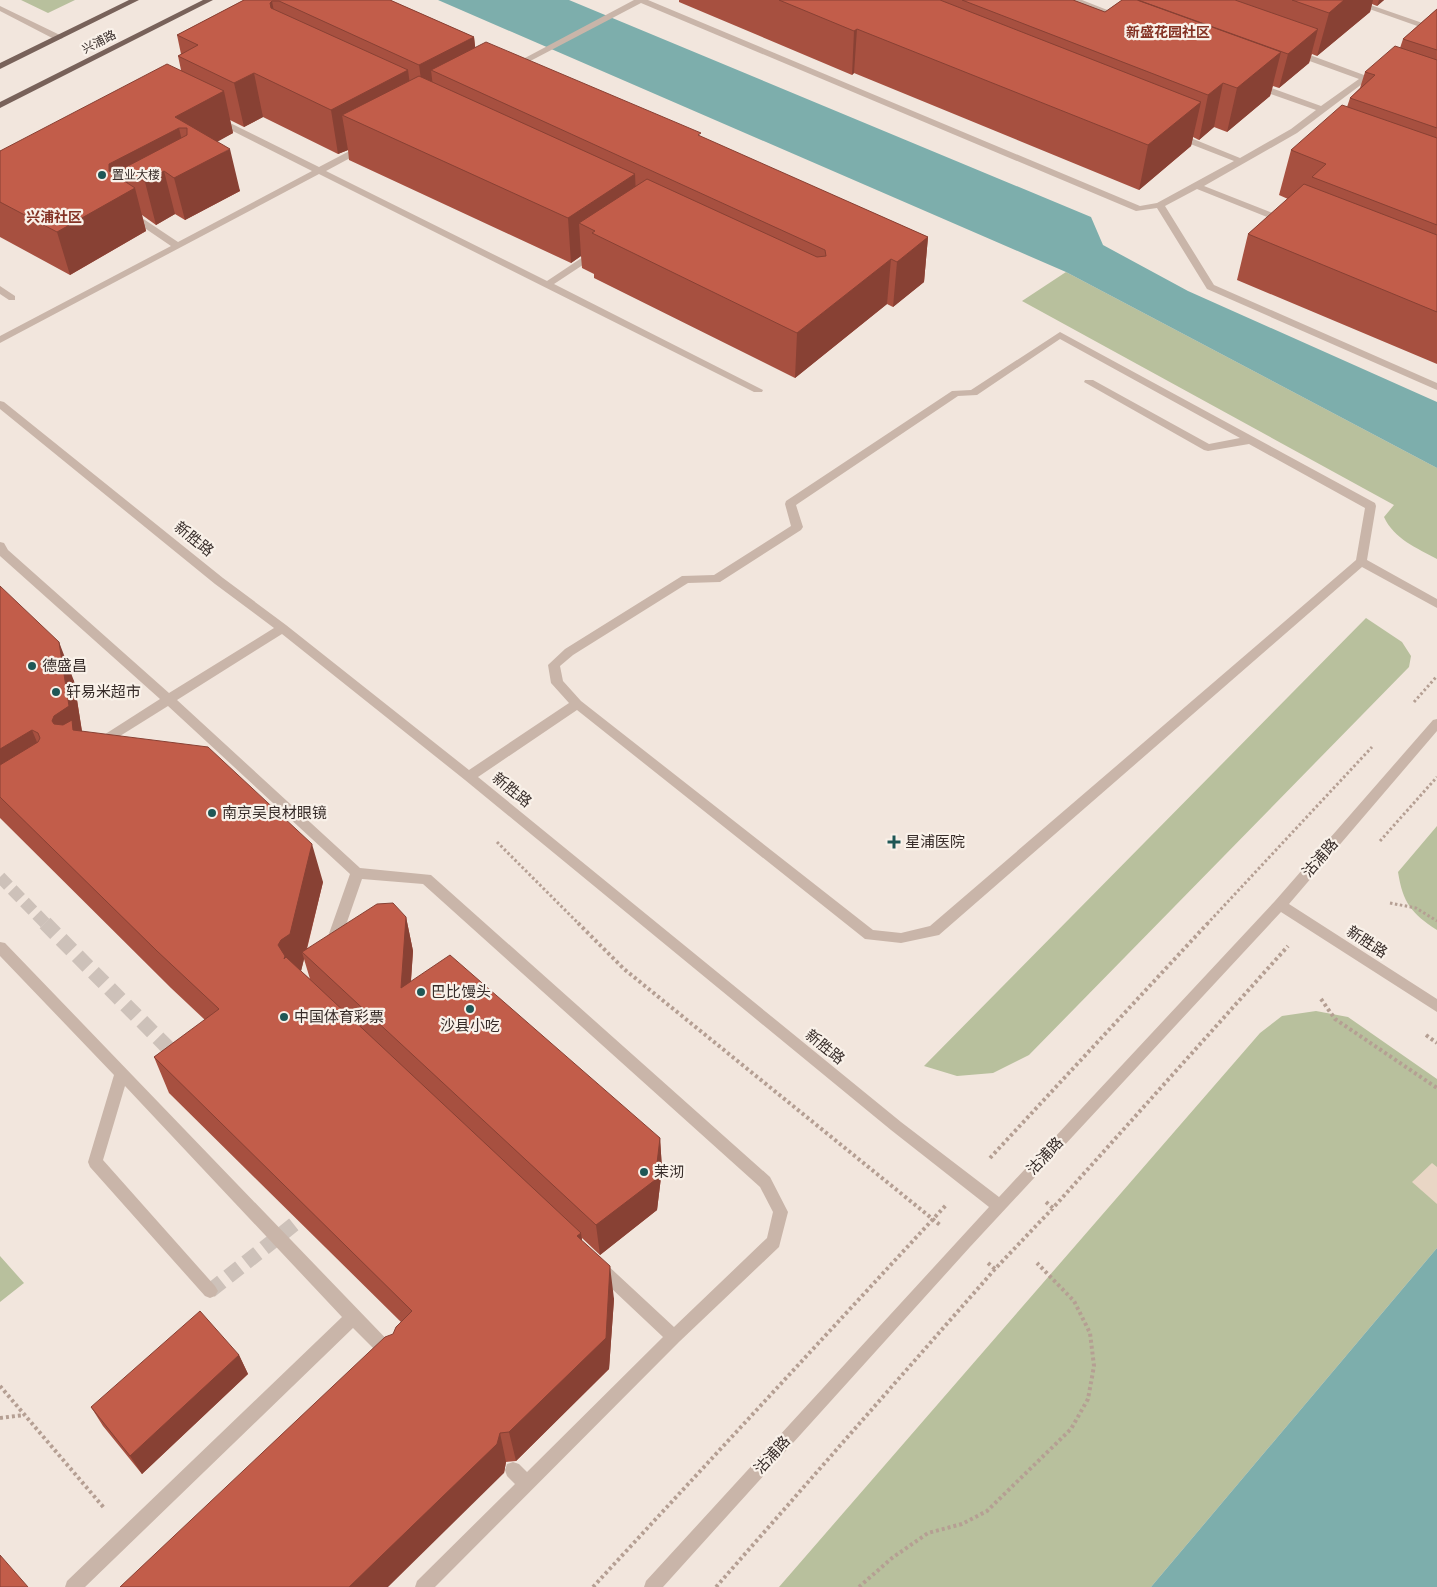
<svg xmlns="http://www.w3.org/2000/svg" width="1437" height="1587" viewBox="0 0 1437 1587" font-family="Inter,'Noto Sans SC',sans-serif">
<rect width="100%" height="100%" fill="#f2e6dd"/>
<path fill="#b8c09d" d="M21,0H75L48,13Z
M1066,272L1437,468V559C1417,548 1394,539 1384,517L1394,505L1022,301Z
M1366,618L1402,642L1411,656L1409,667L1029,1055L993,1073L957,1076L924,1066Z
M1437,826V930C1411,913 1403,903 1398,872Z
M1316,1011L1348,1017L1437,1079V1248L1151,1587H779L1260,1033L1282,1016Z
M0,1256L24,1283L0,1302Z"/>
<path fill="#e9d6c5" d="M1432,1163L1437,1167V1204L1412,1182Z"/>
<path fill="#7daeac" d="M438,0H569L1091,217L1103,245L1188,291L1437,402V468L1066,272Z
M1437,1248V1587H1151Z"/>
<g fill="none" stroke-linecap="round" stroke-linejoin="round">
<path stroke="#cdc1b9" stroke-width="12" stroke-dasharray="12 5.5" stroke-linecap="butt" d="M0,877L46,924"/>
<path stroke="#cdc1b9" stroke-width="15" stroke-dasharray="15 8" stroke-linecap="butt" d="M45,923L179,1059
M210,1291L312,1210"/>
<path stroke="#b59f93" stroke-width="3" stroke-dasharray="2.5 2.5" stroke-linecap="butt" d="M1414,702L1437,676
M1380,841L1437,777
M497,842L579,924
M1390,903L1416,908L1437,921
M1207,924L1372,747"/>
<path stroke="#b59f93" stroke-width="4" stroke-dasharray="3 3" stroke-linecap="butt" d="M578,923L624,969L940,1225
M1321,999L1335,1019L1437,1088
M1426,1035L1437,1043
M990,1158L1208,923
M1046,1202L1053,1208
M988,1263L995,1269
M0,1386L105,1509
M0,1418L24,1415
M593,1587L947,1204
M716,1587L995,1269L1053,1208L1288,946
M859,1587L892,1558L928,1533L962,1524L987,1511L1071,1429L1088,1399L1094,1366L1090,1333L1074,1301L1037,1263"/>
<path fill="#c9b5a9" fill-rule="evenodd" d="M634,0H648L1140,206L1157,203L1234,161L1175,138V134H1181L1240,158L1291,129L1316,110L1254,88V84H1260L1321,106L1359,79L1293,55V51H1299L1364,75L1373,68H1379V72L1372,77L1375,80L1374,82L1366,81L1297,133L1204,186L1288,219V223H1282L1197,189L1165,206L1214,285L1437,383V390L1207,289L1157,208L1136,211L641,3L515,69L508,67Z
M1070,0H1082L1125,17L1118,19Z
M1344,0H1356L1437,28V33Z
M0,6L62,36L63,38L56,40L0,11Z
M216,116L319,167L359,146H365V150L326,171L547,281L592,251H598V255L554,284L763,390L762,392H754L319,174L0,343V336L171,246L127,216V212H133L178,242L312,171L213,121L212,119Z
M0,286L15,296V300H9L0,294Z
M1060,332L1375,503L1376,506L1367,560L1437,599V608L1362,567L939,935L901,943L865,939L577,710L478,777L901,1122L999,1197L1275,901L1433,720L1437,719V731L1289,904L1437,999V1012L1281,912L970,1247L663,1587H644L646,1581L989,1207L891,1130L465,780L282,634L177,700L360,868L431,875L770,1177L788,1212L779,1247L679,1342L435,1587H415L417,1581L515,1484L507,1476L505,1470L507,1464L513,1462L519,1464L527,1472L663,1337L594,1272L591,1267L594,1262L599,1260L604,1262L674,1327L767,1238L773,1212L760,1187L423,884L362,879L339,945L337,949L332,950L327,949L325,945L350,874L168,706L104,746H96L94,743L96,740L160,699L0,556V542L4,543L8,550L169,693L274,628L215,584L0,409V401L4,402L223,578L286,625L469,770L569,703L551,683L548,665L565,649L682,576L714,575L791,526L785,504L786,501L952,391L971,390ZM1060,339L1240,438L1209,444L1093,380H1085L1084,382L1204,450L1208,451L1249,444L1365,508L1356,560L930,926L901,933L873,930L581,701L563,681L560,666L573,655L688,583L720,582L801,530L803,527L796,505L958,396L977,395Z
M0,942L5,943L396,1349L398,1354L396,1359L390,1361L384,1359L353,1328L85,1587H65L67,1581L342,1317L125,1086L103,1160L215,1286L218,1291L215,1296L210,1298L205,1296L90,1167L88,1162L114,1075L0,956Z"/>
<path fill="#78625a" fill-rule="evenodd" d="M129,0H139L0,69V63Z
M203,0H213L0,108V102Z"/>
</g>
<path fill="#a75040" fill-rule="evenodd" d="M244,0H390L474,37L475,47L701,137L928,237L924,282L893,307L887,304L795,378L594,278V274L582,268L581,256L571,263L349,160L348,150L338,154L263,117L244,127L230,120L233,133L217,141L240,191L185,220L175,214L156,225L142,215L146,231L70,275L0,237V151L181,70L178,56L181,54L177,35Z
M679,0H1073L1105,12L1122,0H1384L1377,6L1372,4L1370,12L1317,56L1312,54L1309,63L1279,88L1273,86L1270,96L1227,132L1214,127L1199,140L1193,137L1191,146L1139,190L854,73L852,75L679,2Z
M1437,9V364L1237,280L1248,234L1288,199L1279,195L1291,150L1347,107L1350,98L1360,88L1365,72L1400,48L1403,39Z
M0,586L74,681L82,731L323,882L307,949L406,917L413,951L411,981L660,1138L662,1169L657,1210L600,1255L582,1238V1241L614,1299L609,1369L516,1461L506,1462L504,1473L393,1334L401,1322L169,1093L154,1057L205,1020L171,988L0,818ZM304,959L310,979L301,971Z
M239,1355L248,1374L142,1474L103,1426L91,1407Z"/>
<path fill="#884134" d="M1344,0H1373L1370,12L1317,56L1329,13Z
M1379,0H1384L1377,6Z
M272,1L280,44L270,3Z
M857,29L854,73L852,75L854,31Z
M1318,29L1309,63L1279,88L1288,54Z
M474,37L479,80L431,70L435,104L425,109L419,65Z
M1281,52L1270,96L1227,132L1237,88Z
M408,70L414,114L342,115L348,150L338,154L331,110Z
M254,73L263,117L244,127L234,83Z
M1223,83L1214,127L1199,140L1208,95Z
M224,91L233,133L194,155L187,128H179L189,170L230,149L240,191L185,220L174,178L164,171L175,214L156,225L145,182L124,168L130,191L135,188L146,231L70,275L57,232L109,164L175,117Z
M1201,102L1191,146L1139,190L1148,145Z
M635,174L637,219L595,231L579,223L581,256L571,263L568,218Z
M928,237L924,282L893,307L897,262Z
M891,259L887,304L795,378L797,333Z
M59,642L74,681L84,745L69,755L52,721Z
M32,730L48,769L0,797V749Z
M312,844L323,882L305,955L302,952L304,959L301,971L292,978L278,945Z
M406,917L413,951L408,1021L401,988Z
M660,1138L662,1169L657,1210L600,1255L596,1225Z
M581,1233L585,1266L577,1236Z
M610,1266L614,1299L609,1369L516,1461L509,1432Z
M239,1355L248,1374L142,1474L130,1456Z
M500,1433L506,1462L504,1473L388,1587H349Z"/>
<path fill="#c25d4a" stroke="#884134" d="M244,0H390L474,37L419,65L279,1H272L270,3L271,8L408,70L331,110L254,73L234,83L178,56L198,45L177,35Z
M779,0H940L1201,102L1148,145L857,29L854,31Z
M962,0H1073L1105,12L1122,0H1137L1281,52L1237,88L1223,83L1208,95Z
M1138,0H1235L1318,29L1288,54Z
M1292,0H1344L1329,13Z
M1437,9V50L1403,39Z
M486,42L701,133L698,135L928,237L897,262L891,259L797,333L592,233L595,231L579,223L647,179L817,257L826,256L825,250L431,70Z
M1395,46L1437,60V128L1350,98L1375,75L1365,72Z
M167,64L224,91L175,117L230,149L174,178L164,171L145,182L124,168L187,135V128H179L109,164V171L135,188L57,232L0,202V151Z
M419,76L635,174L568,218L342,115Z
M1342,105L1437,138V225L1312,177L1326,164L1291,150Z
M1304,184L1437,235V312L1248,234Z
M0,586L59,642L69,706L54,716L52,721L54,724L63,725L72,720L73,730L208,747L312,844L290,934L281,940L278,945L285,956L284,959L286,957L581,1233L577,1236L610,1266L606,1338L509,1432L500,1433L497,1444L349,1587H120L385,1337L393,1334L396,1327L412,1311L154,1057L219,1009L157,951L0,797V765L38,742L40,738L38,733L32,730L0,749Z
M393,903L406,917L401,988L450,955L660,1138L655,1180L596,1225L302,952L377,904Z
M200,1311L239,1355L130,1456L91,1407Z
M0,1555L28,1587H0Z"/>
<g fill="#1f5756" stroke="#f9f1e9" stroke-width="2">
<circle cx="102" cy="175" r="5"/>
<circle cx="32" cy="666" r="5"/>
<circle cx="56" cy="692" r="5"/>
<circle cx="212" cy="813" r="5"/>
<path d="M891.5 834.5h5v5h5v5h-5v5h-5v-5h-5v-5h5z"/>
<circle cx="421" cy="992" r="5"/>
<circle cx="470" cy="1009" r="5"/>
<circle cx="284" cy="1017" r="5"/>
<circle cx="644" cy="1172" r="5"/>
</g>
<g text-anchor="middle" stroke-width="4.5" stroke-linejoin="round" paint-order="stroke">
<g font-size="12" fill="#372c29" stroke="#f9f1e9">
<text transform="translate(99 42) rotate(-27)" y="4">兴浦路</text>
</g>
<g font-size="12" fill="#372c29" stroke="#f9f1e9" text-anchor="start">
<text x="112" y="179">置业大楼</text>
</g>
<g font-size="14" font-weight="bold" fill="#843224" stroke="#f9f1e9">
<text x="1168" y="37">新盛花园社区</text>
<text x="54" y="222">兴浦社区</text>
</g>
<g font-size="15" fill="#372c29" stroke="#f9f1e9">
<text transform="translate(194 539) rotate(39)" y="5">新胜路</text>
<text transform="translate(512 790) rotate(39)" y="5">新胜路</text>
<text transform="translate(1320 858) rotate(-49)" y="5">沽浦路</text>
<text transform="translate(1367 942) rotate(33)" y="5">新胜路</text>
<text transform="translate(825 1047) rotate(39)" y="5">新胜路</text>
<text transform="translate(1045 1156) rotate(-47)" y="5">沽浦路</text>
<text transform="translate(772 1455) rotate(-48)" y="5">沽浦路</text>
</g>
<g font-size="15" fill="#372c29" stroke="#f9f1e9" text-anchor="start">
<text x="42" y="671">德盛昌</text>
<text x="66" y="697">轩易米超市</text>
<text x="222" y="818">南京吴良材眼镜</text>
<text x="905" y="847">星浦医院</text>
<text x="431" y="997">巴比馒头</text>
<text x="294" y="1022">中国体育彩票</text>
<text x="470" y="1031" text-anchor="middle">沙县小吃</text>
<text x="654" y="1177">茉沏</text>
</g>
</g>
</svg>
